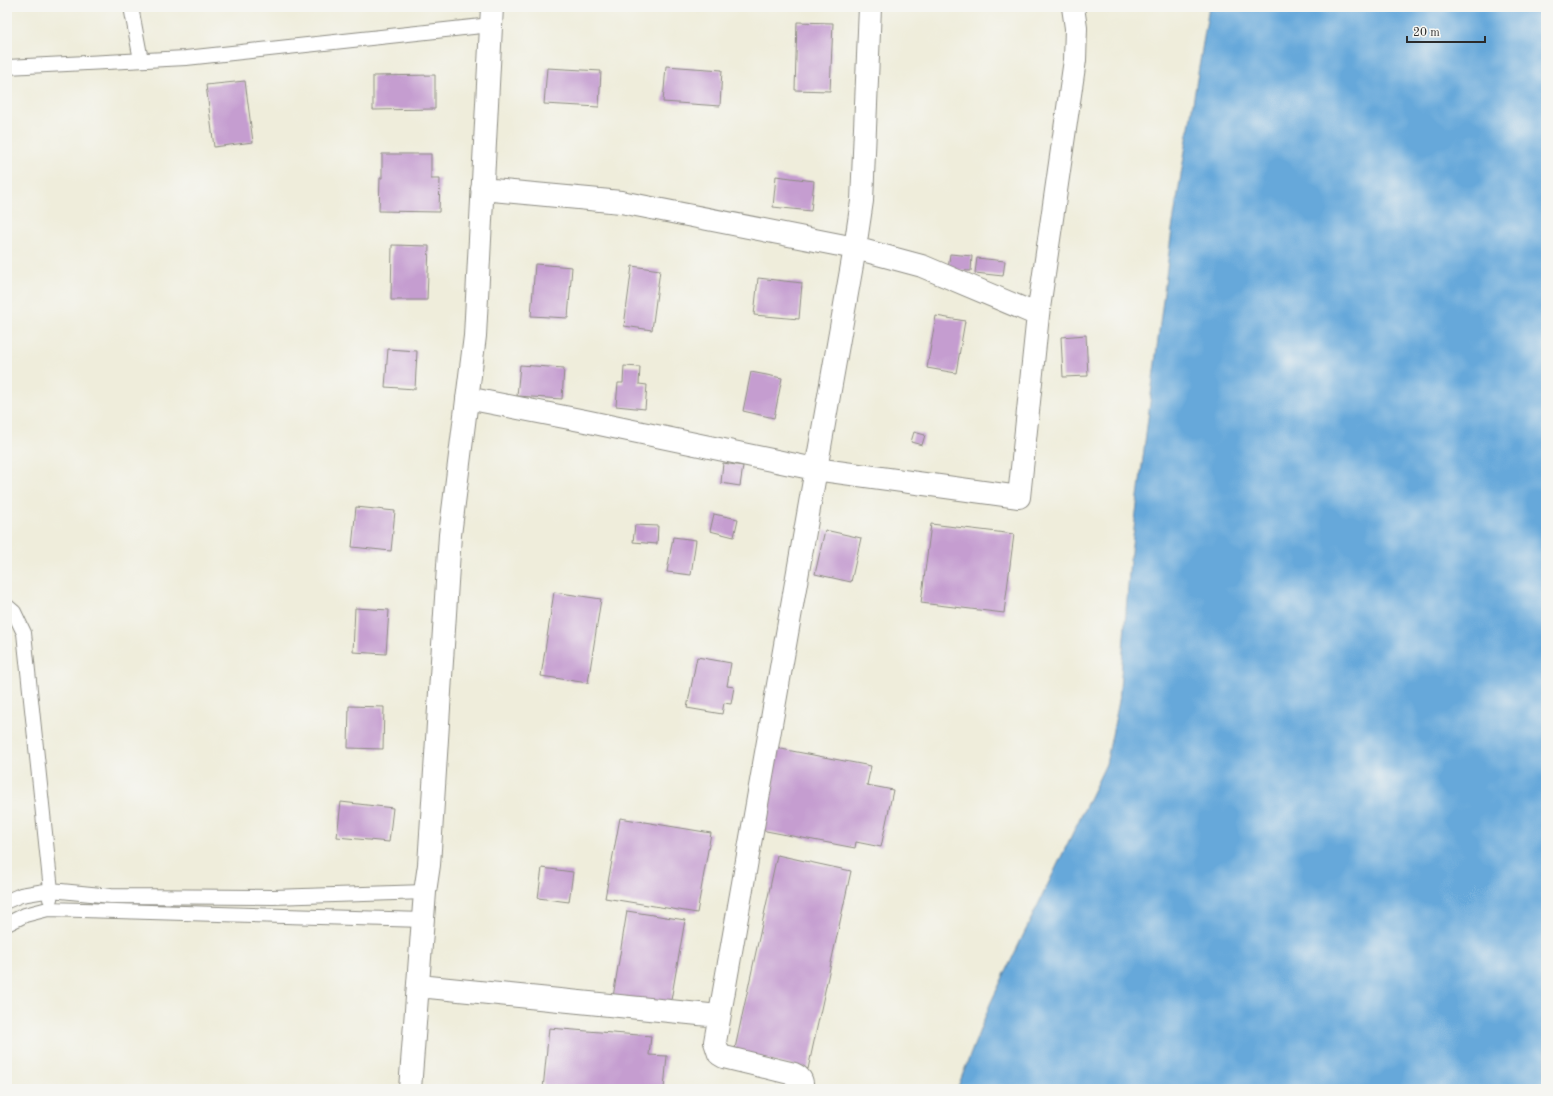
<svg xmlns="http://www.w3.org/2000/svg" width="1553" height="1096" viewBox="0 0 1553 1096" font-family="'Old Standard TT',serif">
<rect width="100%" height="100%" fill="#f6f6f2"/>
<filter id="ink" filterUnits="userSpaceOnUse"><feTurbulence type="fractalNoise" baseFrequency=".025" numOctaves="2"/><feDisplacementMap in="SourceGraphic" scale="8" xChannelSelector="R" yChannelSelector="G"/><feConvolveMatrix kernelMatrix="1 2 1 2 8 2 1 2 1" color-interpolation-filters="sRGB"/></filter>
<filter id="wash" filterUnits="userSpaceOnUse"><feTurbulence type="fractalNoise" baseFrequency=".012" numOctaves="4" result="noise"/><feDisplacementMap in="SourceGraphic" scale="16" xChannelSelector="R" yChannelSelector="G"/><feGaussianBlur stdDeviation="0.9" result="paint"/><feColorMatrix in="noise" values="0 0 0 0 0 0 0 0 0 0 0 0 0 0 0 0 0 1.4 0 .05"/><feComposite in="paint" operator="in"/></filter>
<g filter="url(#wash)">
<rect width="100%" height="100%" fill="#efeddb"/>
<path fill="#66a8da" stroke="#486a82" d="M1209,7H1546V1089H957L990,1004L1106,764L1119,701L1130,560L1172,229Z"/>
<g id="blocks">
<path fill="#c59dd0" d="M648,7H671V8L649,11Z
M797,22L833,23L830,91L795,90Z
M666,66L722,70L720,106L663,102Z
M547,68L601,71L599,107L544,104Z
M435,75V109L373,110V76Z
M245,81L253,142L214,147L206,85Z
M382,154H431V179H440L439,212L379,211L380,178H382Z
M776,176L814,181L811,211L773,207Z
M392,245L429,246L427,300H391Z
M950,254L972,256L971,271L948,270Z
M977,258L1005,261L1003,276L975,273Z
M535,264L572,267L568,318L531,316Z
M632,266L660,270L652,330L624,326Z
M758,278L802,283L799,319L754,315Z
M936,316L965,321L956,373L927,368Z
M1086,335L1088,376L1063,377L1061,337Z
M388,349L417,351L415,389L385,387Z
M520,365L564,368L562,399L517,396Z
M624,366L640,367L639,384L647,385L645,409L616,406L618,383H623Z
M751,372L782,378L774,418L743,411Z
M914,432L925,435L922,445L911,442Z
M723,463L743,466L740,486L721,483Z
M356,507L395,511L391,551L352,547Z
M714,514L738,519L734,537L710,531Z
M931,524L1014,534L1004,613L921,603Z
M635,525L658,526L657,544L633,542Z
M825,530L861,538L851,582L815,574Z
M673,537L696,540L691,575L667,572Z
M554,592L601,599L588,683L541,676Z
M355,608L389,610L386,654L353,652Z
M697,657L731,663L727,686L734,687L731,704L724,703L722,714L687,708Z
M349,706L384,707L383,749L348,748Z
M776,748L871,766L867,785L893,790L881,847L856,842L855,848L761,830Z
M341,802L393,808L389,842L337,837Z
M620,818L711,833L697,913L605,898Z
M777,855L851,871L808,1069L734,1053Z
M542,868L573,872L569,902L538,898Z
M627,911L685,920L670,1006L613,997Z
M549,1028L651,1036L649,1055L667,1056L664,1089H543Z"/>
</g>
</g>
<g filter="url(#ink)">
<use href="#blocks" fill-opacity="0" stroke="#8d8c83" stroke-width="1"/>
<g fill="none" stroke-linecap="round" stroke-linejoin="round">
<g stroke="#8d8c83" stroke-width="16">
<path id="service" d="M131,7L141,60
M7,67L186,58L491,25
M7,606L14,612L24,633L51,890L50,899
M7,901L21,895L51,890L111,896L273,897L425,892
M7,924L25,915L48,909L424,920"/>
</g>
<g stroke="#8d8c83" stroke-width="24">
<path id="minor" d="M482,189L621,202L855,248L922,266L1038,315
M467,398L585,421L815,469L1019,497L1038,315L1075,60L1076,28L1073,7
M419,986L719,1016
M410,1089L425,892L429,865L450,535L475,336L492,7
M802,1089C803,1081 801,1077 794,1074L724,1057L719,1054L715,1042L855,248L862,201L870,7"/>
</g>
<use href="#service" stroke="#fff" stroke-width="14"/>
<use href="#minor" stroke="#fff" stroke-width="22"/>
</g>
</g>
<rect width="1553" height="1096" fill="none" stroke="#f6f6f2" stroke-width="24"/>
<path d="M1407 36v6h78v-6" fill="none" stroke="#2b2b2b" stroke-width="2"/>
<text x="1413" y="36" font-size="12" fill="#2b2b2b" stroke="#f6f6f2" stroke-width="3" paint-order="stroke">20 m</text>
</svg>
